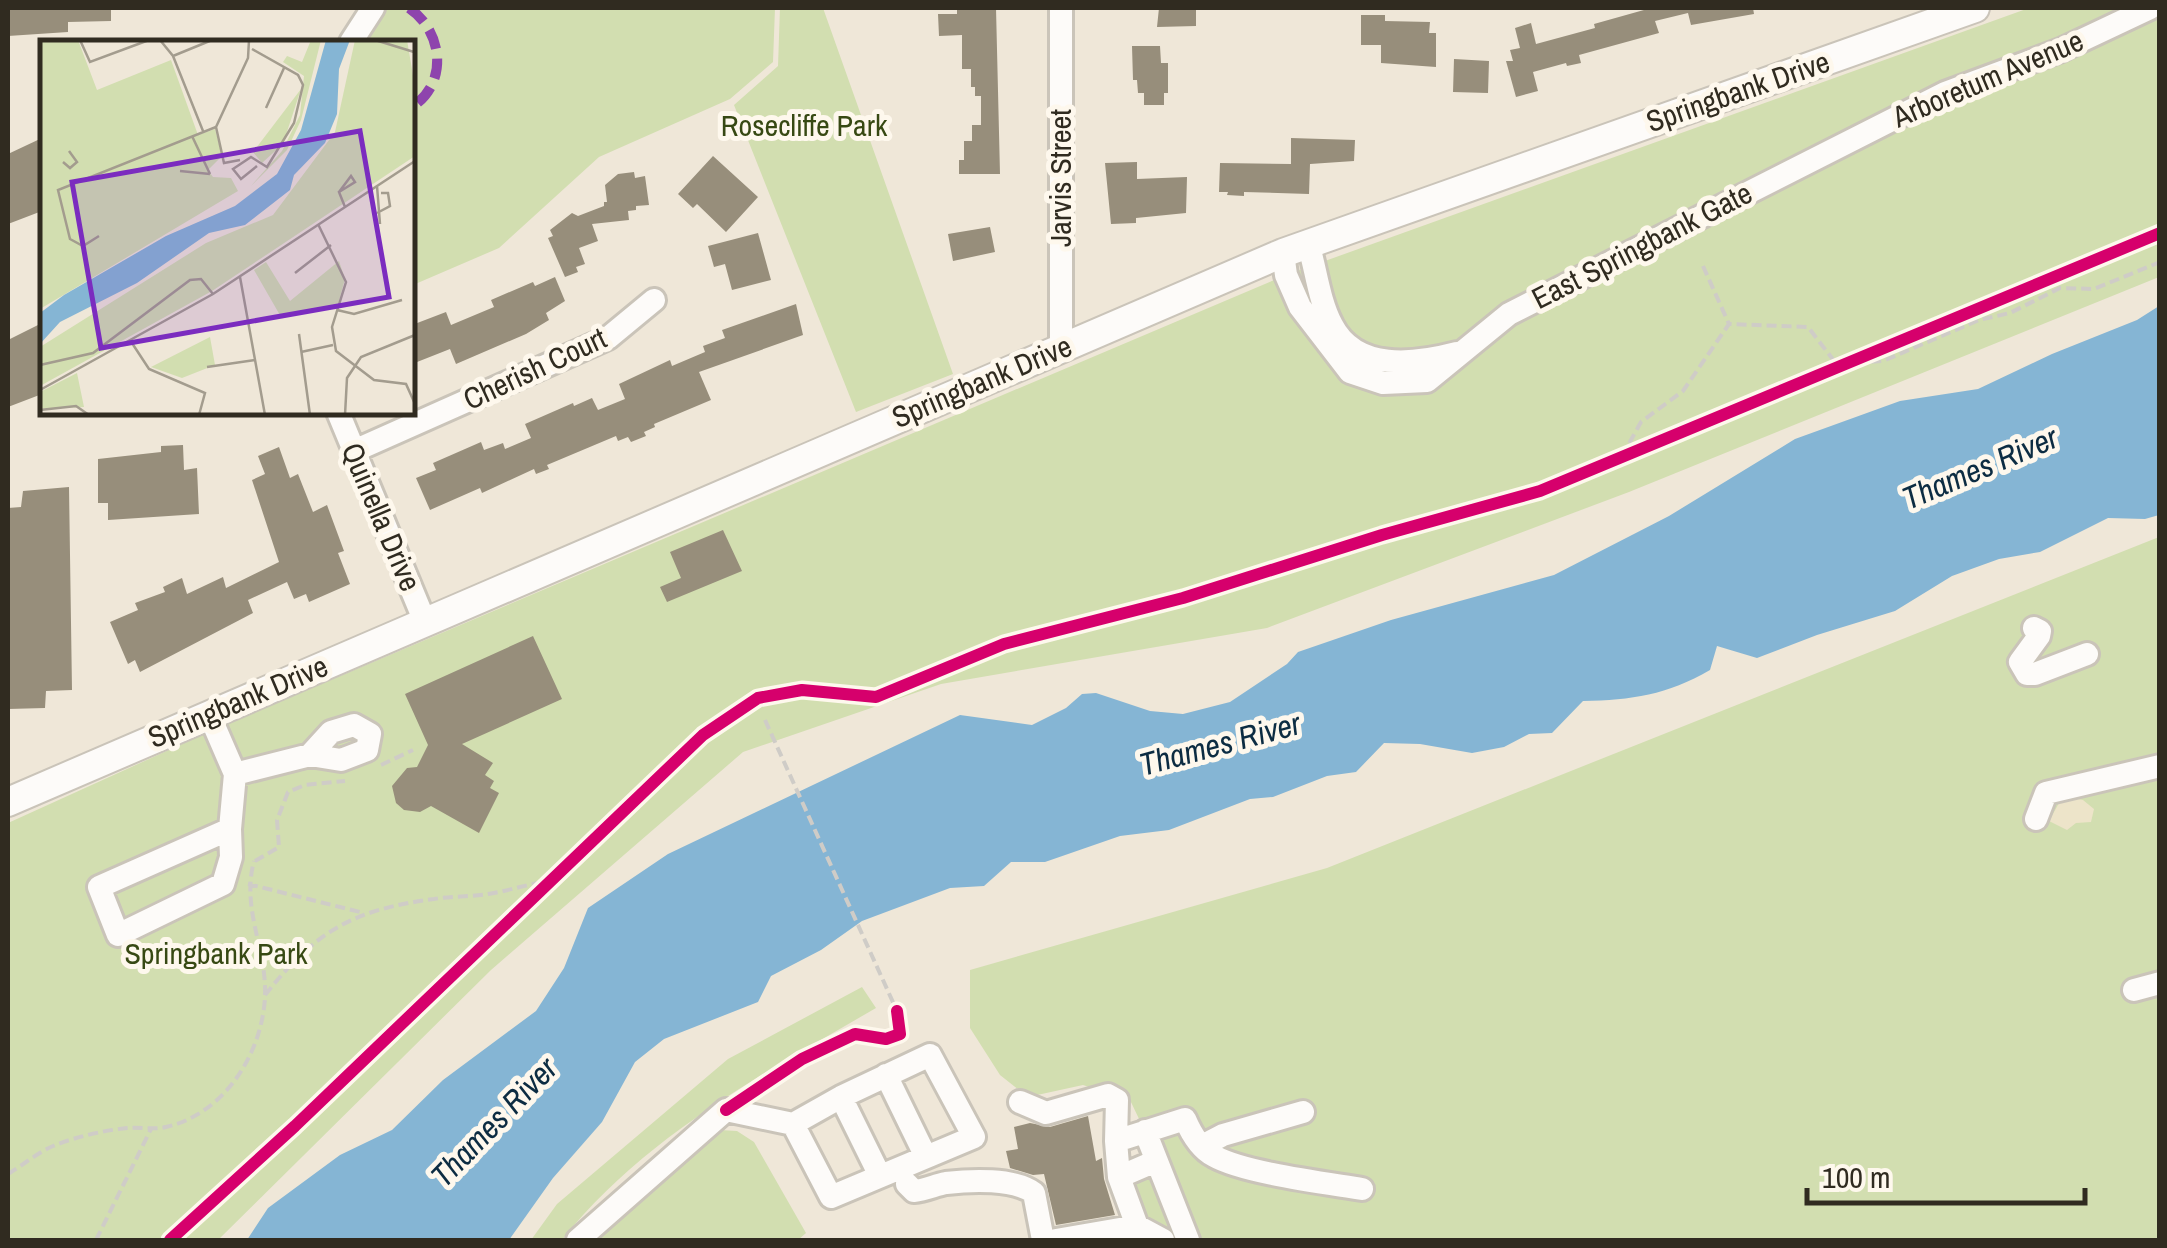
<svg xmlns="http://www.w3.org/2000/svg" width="2167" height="1248" viewBox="0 0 2167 1248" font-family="'Archivo Narrow',sans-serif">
<rect width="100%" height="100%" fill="#efe7d8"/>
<path fill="#d2deb0" d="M385,8H775L773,62L730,99L599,157L499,248L413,285L412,42H364Z
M780,8H823L953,374L856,412L734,105L778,66Z
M2029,8H2159V277L1629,492L1267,628L941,684L743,752L491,970L218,1240H8V823L215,729L1286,275Z
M2159,537V1240H1050L1130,1228L1121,1190L1161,1165L1130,1100L1083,1085L1028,1097L1000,1075L970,1028V970L1327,868Z
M862,987L876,1008C764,1073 643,1137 562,1240H531L557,1204L728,1059Z
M720,1130L737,1131L754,1142L806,1233L798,1240H592Z"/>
<path fill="#ede4c9" d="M2073,798L2083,800L2094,809L2091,822L2076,823L2067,830L2049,821L2059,803Z"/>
<path fill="#85b5d4" d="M2159,306V515L2145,519L2108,518L2040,552L1999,559L1952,576L1895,611L1817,635L1757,658L1717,646L1710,670C1667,695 1632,700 1583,701L1552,733L1529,734L1504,747L1472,753L1420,744L1384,743L1356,772L1327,776L1273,797L1250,799L1169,830L1120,836L1045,862H1011L984,886L950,888L862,921L821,950L771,976L758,1002L664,1039L635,1062L602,1122L553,1178L509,1240H247L268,1208L340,1155L392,1130L443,1080L536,1011L564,968L588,908L668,854L960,715L1032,725L1066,708L1082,694L1096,693L1150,711L1183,714L1230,702L1287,664L1298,652L1391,620L1554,575L1669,516L1795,439L1900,401L1978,389L2052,354L2137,320Z"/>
<path fill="#978e7b" d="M8,8H111V21L68,22V32L8,36Z
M957,8H996L1000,174H959V160H964V141H972V125H981V96H975V87H971V69H962V35L939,36L938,14H957Z
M1159,8H1196V26L1157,27Z
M1651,8H1753L1754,14L1691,25L1688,13L1655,21L1659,33L1579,55L1581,63L1567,66L1566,63L1533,72L1538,91L1516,97L1506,61H1513L1510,50L1520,48L1515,28L1531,23L1536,44L1595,28L1594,24Z
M1361,15H1385V21L1430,22L1429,33H1436V67L1381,63V45H1361Z
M1132,46H1160L1161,63H1168V93H1164V105H1144V93H1138L1137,80H1133Z
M1454,59L1489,61L1488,93L1453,92Z
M42,138V211L8,224V154Z
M1291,138L1355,140L1354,161L1310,164L1309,194L1244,192V196L1227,195L1228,192H1219L1220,163L1291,164Z
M713,156L758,197L726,232L697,204L693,208L678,194Z
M1137,162V179L1187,177L1186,213L1136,218V223L1111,224L1105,163Z
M634,172L635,178L645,176L649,205L636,206V210L628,211L629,220L592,224L598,241L579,248L585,264L576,267L578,272L565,277L548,238L553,236L550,230L572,213L578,216L604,206V202H607L605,185L618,174Z
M990,227L995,252L953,261L948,234Z
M758,233L771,280L732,290L725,264L714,267L708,246Z
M555,277L565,301L546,313L549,320L526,334L456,364L450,349L412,364V325L446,312L451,325L494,307L491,300L533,282L535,286Z
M796,304L803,335L699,372L711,400L654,424L655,427L644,432L646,436L631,442L628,437L618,441L616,436L547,465L549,469L536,474L534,469L482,493L480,488L430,510L416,478L436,470L433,463L481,442L484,450L503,443L505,449L531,438L525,424L573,403L574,406L592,398L598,410L625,399L619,384L670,360L672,366L705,352L703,346L725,338L722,330Z
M42,323V394L8,407V340Z
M183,445L184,470L197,468L199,514L108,520V503H98V459L161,452V446Z
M279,447L290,478L298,474L313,512L327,505L344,551L338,553L350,584L309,602L306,594L294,599L287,582L248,600L253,613L140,672L135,660L128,664L110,622L138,610L135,603L165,592L163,587L182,578L187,594L223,577L226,588L279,562L252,480L265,474L258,456Z
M69,487L72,690L46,691L45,708L8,709V508L21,507L23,491Z
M723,530L742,571L667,602L660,587L681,578L670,552Z
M533,636L562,699L462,744L493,763L485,775L494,781L490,788L499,793L479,833L431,806L420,812L404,810L396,803L392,786L407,768L417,767L428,745L405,694Z
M1088,1116L1096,1161L1102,1158L1104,1179L1115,1215L1056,1225L1044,1174L1033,1175L1010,1168L1006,1151L1018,1149L1014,1127L1030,1123L1050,1127Z"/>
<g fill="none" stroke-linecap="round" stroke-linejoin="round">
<g stroke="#cac4b9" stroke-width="28">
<path id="minor" d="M351,42L373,8
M1308,243C1316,269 1319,301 1332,325C1356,372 1415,364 1457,353
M1283,253L1286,275L1300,307L1350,372L1383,383L1427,381L1509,314L1945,93L2061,50L2150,8
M1061,348V8
M338,412L425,622
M354,451L608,338L654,300
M2034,628L2040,631L2039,636L2020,662L2027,674H2035L2087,654
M209,714L235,774L230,829L99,887L118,935L223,884L231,857L230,829
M235,774L310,755L341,760L367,750L370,734L354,725L331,732L310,755
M2036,819L2046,793L2160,766
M2134,990L2160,983
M886,1075L926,1157
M841,1097L880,1176
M1020,1102L1046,1113L1108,1095L1117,1100L1116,1141
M1145,1131L1188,1240
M1202,1146L1223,1135L1303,1112
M1119,1177L1116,1141L1185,1119C1191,1133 1200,1149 1214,1156C1244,1173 1326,1183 1362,1189
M907,1184L914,1191C926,1190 935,1185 946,1183C971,1180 1014,1178 1034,1193L1043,1240
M1137,1226L1119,1177L1156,1161
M578,1240L726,1110L793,1124L831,1197L974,1137L930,1055L841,1097L793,1124
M1056,1240L1137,1226L1163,1240"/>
</g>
<g stroke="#cac4b9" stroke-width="32">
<path id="major" d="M8,802L1283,253L1975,8"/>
</g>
<path stroke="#cfccc7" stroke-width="4" stroke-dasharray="10 5" stroke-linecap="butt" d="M1703,266L1729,324
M1857,358L1867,362L1883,361L1979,320L2010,313L2060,288L2094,289L2160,262
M1622,456L1641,422L1683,391L1729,324L1808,327L1838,366
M765,720L897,1011
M381,765L413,750
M255,861L279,847L277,820L288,792L305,785L345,781
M248,884L360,912
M265,995C316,931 352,910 434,899C451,896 470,897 488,894C508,891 528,884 548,881
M8,1174C23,1165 37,1153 53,1146C75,1137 105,1130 128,1128C140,1127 153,1130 166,1127C224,1114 262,1054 265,997C267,948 241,910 254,861
M96,1240L151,1129"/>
<use href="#minor" stroke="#fdfbf9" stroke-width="22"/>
<use href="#major" stroke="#fdfbf9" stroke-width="28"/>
<path stroke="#8e44ad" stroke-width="10" stroke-dasharray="20 10" stroke-linecap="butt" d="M409,8C443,31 449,83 412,107"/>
<g stroke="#fef8ed" stroke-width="19">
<path id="cycleway" d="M726,1110L802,1059L855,1034L886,1039L900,1034L897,1011
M170,1240L295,1126L703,735L758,698L802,690L876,697L1004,644L1183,598L1382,535L1540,491L2160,233"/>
</g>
<use href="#cycleway" stroke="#d6006c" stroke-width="12"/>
</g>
<g text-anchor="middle" stroke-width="10" stroke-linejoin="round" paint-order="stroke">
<g font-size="30" fill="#302b20" stroke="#fef8ed">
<text transform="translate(1988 79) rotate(-23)" y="10">Arboretum Avenue</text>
<text transform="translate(1738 92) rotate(-19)" y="10">Springbank Drive</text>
<text transform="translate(1061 178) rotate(-90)" y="10">Jarvis Street</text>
<text transform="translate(1642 246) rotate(-27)" y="10">East Springbank Gate</text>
<text transform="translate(535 369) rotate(-25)" y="10">Cherish Court</text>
<text transform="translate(982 382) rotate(-23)" y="10">Springbank Drive</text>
<text transform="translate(381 517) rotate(67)" y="10">Quinella Drive</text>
<text transform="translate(238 702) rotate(-23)" y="10">Springbank Drive</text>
</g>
<g font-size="30" fill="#374913" stroke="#fef8ed">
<text x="804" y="136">Rosecliffe Park</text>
<text x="216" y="964">Springbank Park</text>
</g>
<g font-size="32" font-style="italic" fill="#0c2c42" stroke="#fef8ed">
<text transform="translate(1980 468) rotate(-23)" y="11">Thames River</text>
<text transform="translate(1220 744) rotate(-15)" y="11">Thames River</text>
<text transform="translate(494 1122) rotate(-46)" y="11">Thames River</text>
</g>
</g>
<g transform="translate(40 40)">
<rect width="375" height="375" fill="#efe7d8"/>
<path d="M0,0H38L57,50L131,20L158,95L175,89L182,116L168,130L173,137L191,138L198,151L0,269ZM271,0H281L261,80L247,110L211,146L242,111L260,75L264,36L243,22L247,16L262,22ZM315,0H367L375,47V116L172,251L0,346V307L166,203L233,175L295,92ZM261,49L243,104L222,123L213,112ZM299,221L305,239L297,268L241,277L214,230L226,222L250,261ZM170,297L175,325L142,338L111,327ZM37,333L44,367L0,369V352Z" fill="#d2deb0"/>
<path d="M286,0H310L299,29L297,74L285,103L254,135L250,150L205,185L169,193L97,243L20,282L0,304V273L24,255L126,196L195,166L237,134L261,90Z" fill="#85b5d4"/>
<path fill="none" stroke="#a39c8e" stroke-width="2.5" d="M40,0L50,22L109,0M120,0L133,16L163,91M335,0L374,12M212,9L258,35L263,45L254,83L227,127L211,117L193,129L201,139L217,126M133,16L172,0M226,68L244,28M176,87L184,123L200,120M152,96L170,134M23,122L30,128L37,122L29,111M140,131L170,134M337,146L340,184M299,152L311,136L315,142L299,152L305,167M337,173L350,166L348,153H341M278,184L306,242L292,287L296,311L334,340L366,344L375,364M59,196L43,206L30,199L18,150L176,87L208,18L209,0M255,233L291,205M200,237L225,375M297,270L314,274L362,260M259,294L270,375M90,300L109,329L165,353L159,375M261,312L293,305M0,325L53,313L150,240L161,239L173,254M167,327L215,320M0,350L173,254L375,121M0,370L36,366L49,375M305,375L307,338L321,317L375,295"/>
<path fill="#7b2cbf" fill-opacity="0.15" stroke="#7b2cbf" stroke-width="5" d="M320,91L349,257L61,308L32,142Z"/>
<rect width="375" height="375" fill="none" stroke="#302b20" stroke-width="5"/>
</g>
<rect width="2167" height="1248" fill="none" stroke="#302b20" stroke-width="20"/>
<path d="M1807 1188v15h278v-15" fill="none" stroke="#302b20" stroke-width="5"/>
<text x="1822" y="1188" font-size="30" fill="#302b20" stroke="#fef8ed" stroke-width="8" paint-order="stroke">100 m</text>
</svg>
